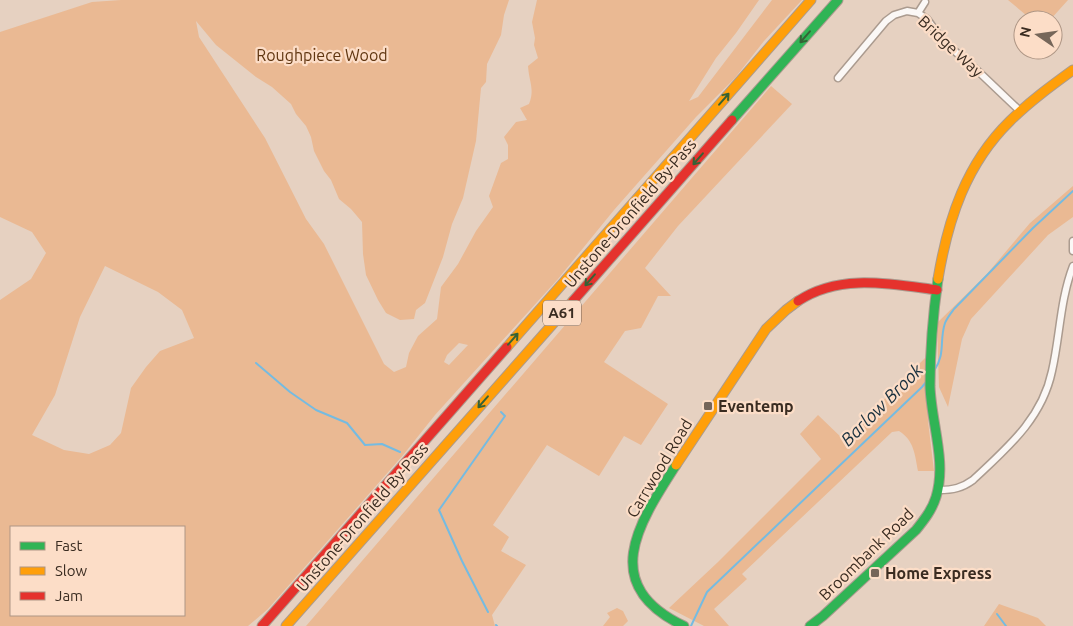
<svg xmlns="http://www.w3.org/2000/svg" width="1073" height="626" viewBox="0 0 1073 626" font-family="Ubuntu,sans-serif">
<rect width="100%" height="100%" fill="#e6d1c1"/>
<path fill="#eab993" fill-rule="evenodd" d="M121,0H509L504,15L501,35L487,64L486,82L481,88L476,141L463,198L452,224L443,257L425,303L416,310L414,319L400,320L386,313L378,300L366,275L363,254L362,222L351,209L339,199L331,180L324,171L314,151L311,137L306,126L296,114L291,104L272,87L256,77L216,45L196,21L199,37L265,138L306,219L324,244L384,364L394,372L406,367L409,353L418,336L437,319L441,287L458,264L476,231L493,207L489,196L501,163L508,159V145L504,137L516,122L527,120L520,108L529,104C535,89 529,82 528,66L538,58L534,45L535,38L532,22L537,0H759L736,33L716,58L689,101L698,97L772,0H802L764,41L735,78L696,117L614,210L558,279L435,415L404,454L268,609L248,626H0V300L31,279L46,253L32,232L0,217V32L92,2ZM105,266L158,292L182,310L194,338L160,351L146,367L131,388L121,433L110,445L89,454L64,450L32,435L55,395L80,317ZM459,343L468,345L449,365L444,362L447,355ZM11,527H184V615H11Z
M1008,0H1068L1050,20H1032Z
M771,86L792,104L678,226L645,268L671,296H658L641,328L625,331L604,362L668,404L641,445L624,436L599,476L547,445L493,525L509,537L501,551L526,565L492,615L495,626H306Z
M1073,186V217L1048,235L971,319L962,339L948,407L939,387L937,323L986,275L1030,223Z
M925,358L928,421L934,471H918C915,455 914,440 899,431L892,432L742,574L747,579L714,609L729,626H704L669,608L718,562L821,459L800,434L818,415L844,440Z
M999,604L1038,618L1046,626H984Z
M617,608L623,611L628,621L623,626H603L610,617L607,613Z"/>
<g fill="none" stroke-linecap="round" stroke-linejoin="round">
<path stroke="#75bbe1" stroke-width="2" d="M256,363L290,392L316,410L347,423L365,445L382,444L400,452
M934,371C946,353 939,341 945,323C947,318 951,313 954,309L1033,228L1073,191
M488,612L462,561L439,510L505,416L501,412
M997,614L1006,626
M496,625L497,626
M691,626L707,592L922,387L927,381"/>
<g stroke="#ab9b8f" stroke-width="9">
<path id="street" d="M918,13L925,2
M838,78L886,21L894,15L907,11L918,13L927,19L943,41L980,73L1020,111
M1073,241V251
M939,490C953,490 962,488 973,480C1007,448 1042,419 1052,371C1060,336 1060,300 1073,266"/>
</g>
<g stroke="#ab9b8f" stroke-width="11">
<path id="fast" d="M732,120L838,0
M676,465C638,524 598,585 684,626
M810,626L823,616L916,530C924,520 932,510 936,497C947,462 931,422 930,386C930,350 933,314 938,279"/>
</g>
<g stroke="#ab9b8f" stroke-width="11">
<path id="slow" d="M938,279C948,219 966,164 1010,121C1029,102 1051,86 1073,70
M507,347L811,0
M676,465L766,329L786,310L798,301
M286,626L573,301"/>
</g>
<g stroke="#ab9b8f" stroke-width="11">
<path id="jam" d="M573,301L732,120
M798,301C840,273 891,284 937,290
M262,626L507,347"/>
</g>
<use href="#street" stroke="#fbf8f6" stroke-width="6"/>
<use href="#fast" stroke="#30b455" stroke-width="9"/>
<use href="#slow" stroke="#ff9f0a" stroke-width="9"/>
<use href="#jam" stroke="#e5322d" stroke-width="9"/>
</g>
<defs><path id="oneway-shaft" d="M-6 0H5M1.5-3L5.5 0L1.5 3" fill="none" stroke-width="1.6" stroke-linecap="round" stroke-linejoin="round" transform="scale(1.25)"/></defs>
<g stroke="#366236">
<use href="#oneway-shaft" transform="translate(805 37) rotate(131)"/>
<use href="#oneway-shaft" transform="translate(724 99) rotate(-49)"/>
<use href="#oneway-shaft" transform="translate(698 159) rotate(131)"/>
<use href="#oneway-shaft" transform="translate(590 280) rotate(131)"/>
<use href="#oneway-shaft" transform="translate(513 339) rotate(-49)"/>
<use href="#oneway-shaft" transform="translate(483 402) rotate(131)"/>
</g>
<g fill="#766659" stroke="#fcddc7" stroke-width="2">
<rect x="703" y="401" width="10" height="10" rx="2.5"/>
<rect x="870" y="568" width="10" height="10" rx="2.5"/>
</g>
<g text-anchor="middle" stroke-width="4.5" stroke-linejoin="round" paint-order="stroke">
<rect fill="#fcddc7" stroke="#746153" stroke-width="1" x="543" y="300.5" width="38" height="25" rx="4"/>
<g font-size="15" font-weight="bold" fill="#3a2c21">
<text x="562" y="318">A61</text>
</g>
<g font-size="16" fill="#3a2c21" stroke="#fcddc7">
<text transform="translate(951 46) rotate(43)" y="6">Bridge Way</text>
<text transform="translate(630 213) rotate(-49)" y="6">Unstone-Dronfield By-Pass</text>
<text transform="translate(659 468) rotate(-59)" y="6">Carrwood Road</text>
<text transform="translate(362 517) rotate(-49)" y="6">Unstone-Dronfield By-Pass</text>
<text transform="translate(866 554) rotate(-44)" y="6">Broombank Road</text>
</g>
<g font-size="16" fill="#603611" stroke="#fcddc7">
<text x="322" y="61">Roughpiece Wood</text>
</g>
<g font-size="16" font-weight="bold" fill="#3a2c21" stroke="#fcddc7" text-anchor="start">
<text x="718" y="412">Eventemp</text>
<text x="885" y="579">Home Express</text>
</g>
<g font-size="18" font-style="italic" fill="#19303e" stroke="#fcddc7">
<text transform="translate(882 405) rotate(-45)" y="6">Barlow Brook</text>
</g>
</g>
<rect x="10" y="526" width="175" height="90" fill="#fcddc7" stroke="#ae9685"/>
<rect x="20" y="542" width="25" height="8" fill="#30b455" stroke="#ae9685"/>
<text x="55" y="551" font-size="15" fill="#3a2c21">Fast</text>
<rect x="20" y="567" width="25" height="8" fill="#ff9f0a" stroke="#ae9685"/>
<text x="55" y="576" font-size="15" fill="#3a2c21">Slow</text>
<rect x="20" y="592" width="25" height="8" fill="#e5322d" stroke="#ae9685"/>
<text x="55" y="601" font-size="15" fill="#3a2c21">Jam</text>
<g transform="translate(1038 35) rotate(283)"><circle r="24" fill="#fcddc7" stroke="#ae9685"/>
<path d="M0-4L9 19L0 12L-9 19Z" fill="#766659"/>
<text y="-8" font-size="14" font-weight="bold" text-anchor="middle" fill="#3a2c21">N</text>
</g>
</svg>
